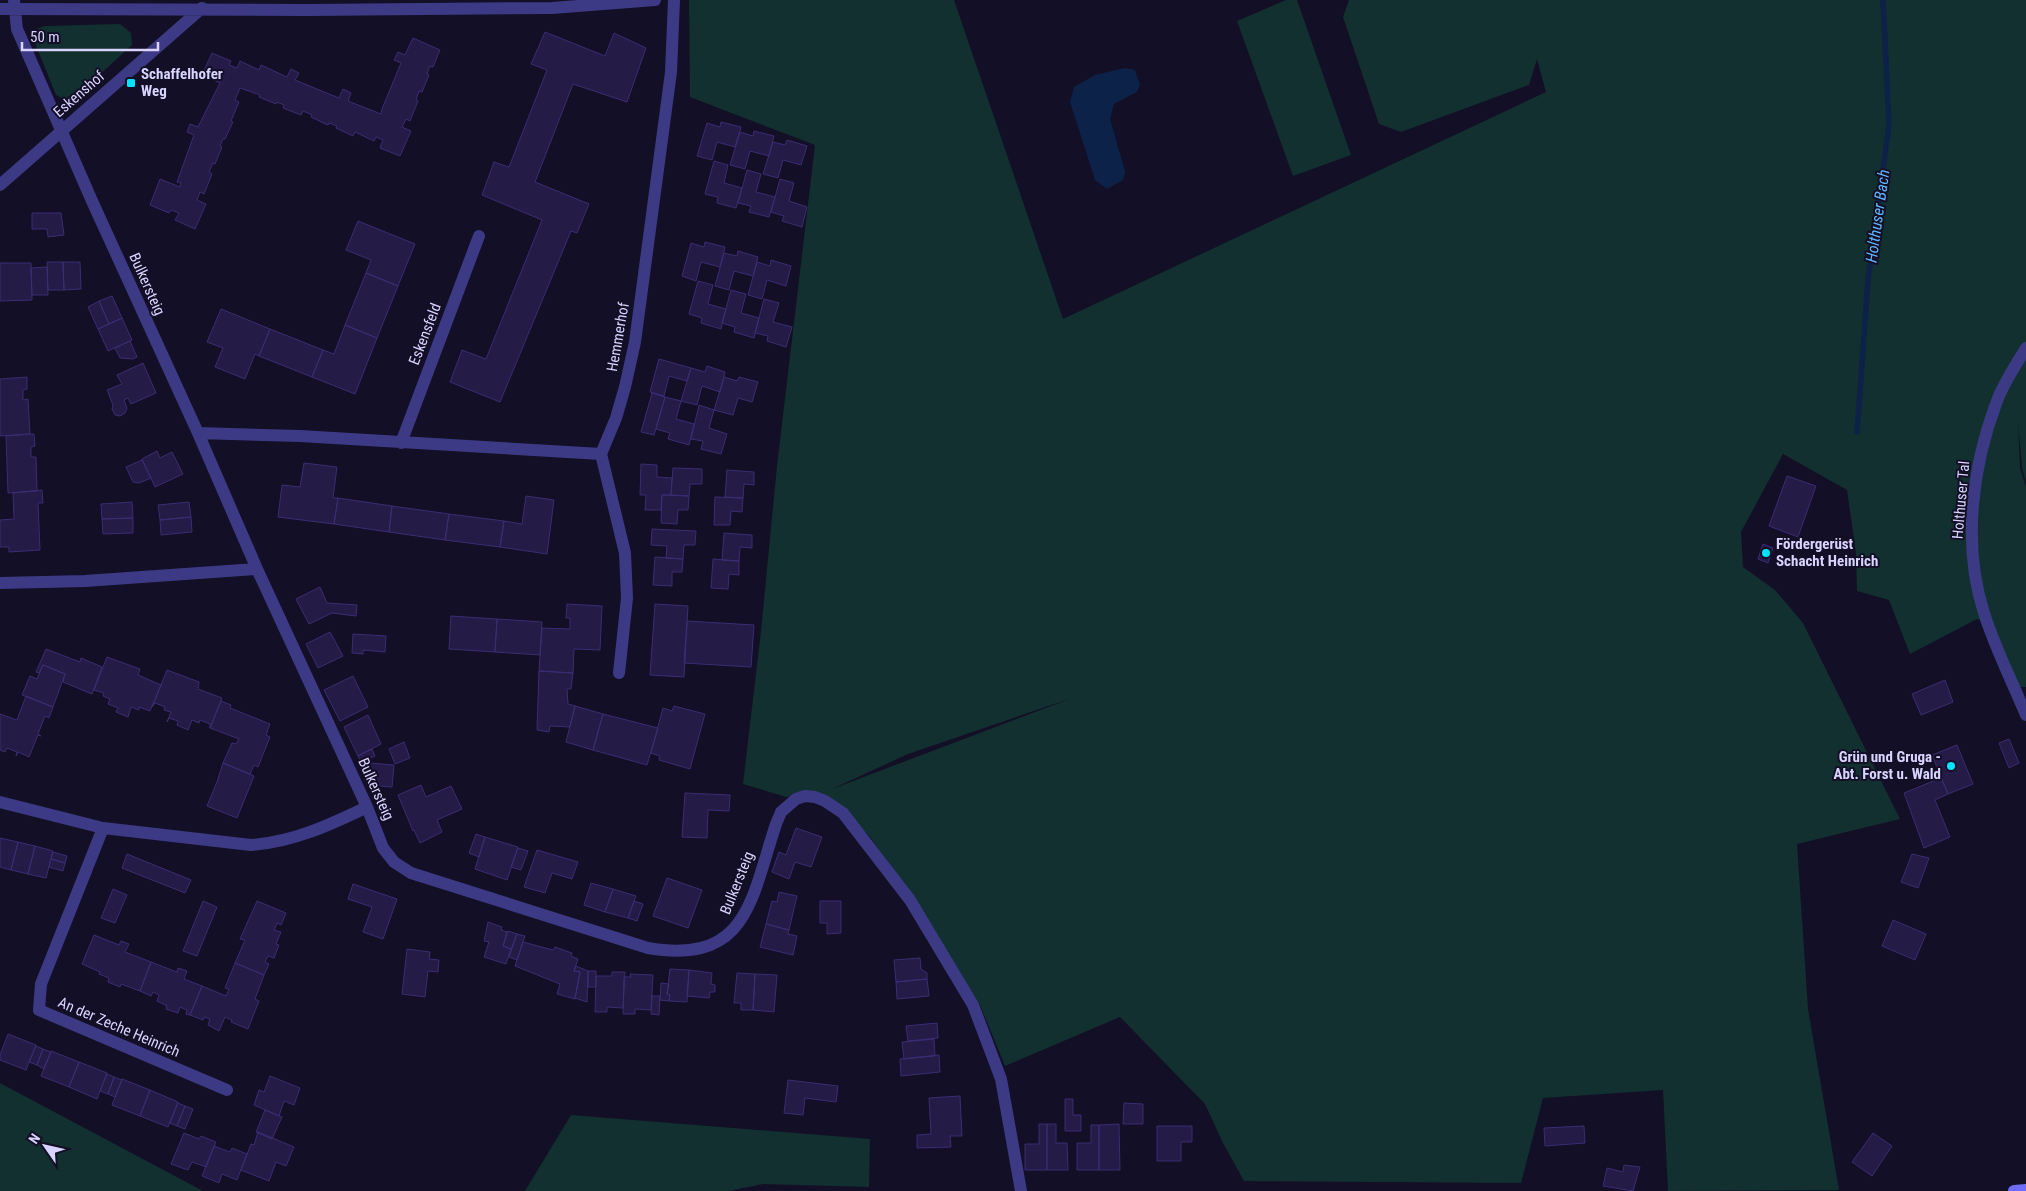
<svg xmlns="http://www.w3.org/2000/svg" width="2026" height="1191" viewBox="0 0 2026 1191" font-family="'Roboto Condensed',sans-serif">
<rect width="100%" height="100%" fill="#130f26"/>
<path fill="#12302f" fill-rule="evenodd" d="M689,0H954L1063,319L1546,92L1537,59L1529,85L1401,132L1379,124L1343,17L1349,0H2026V482L2022,468L2018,423L2020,468L2026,487V687H2015L1987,623L1977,619L1910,654L1889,600L1857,591L1856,553L1847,490L1783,454L1741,532L1743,567L1775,590L1803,623L1900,819L1797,844L1808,1009L1839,1190L1668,1191L1663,1090L1543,1098L1521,1183L1244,1181L1223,1143L1205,1104L1120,1017L1005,1066L980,1005L911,894L870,837L843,808L821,794L786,797L743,784L761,631L777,466L815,145L690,97ZM1072,698L832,789L908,754Z
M1286,0H1297L1351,155L1293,176L1237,21Z
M120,24L131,33L132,45L72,100L64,99L56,95L33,38L36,29L45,26Z
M0,1083L203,1191H0Z
M571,1115L870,1139L869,1187L763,1184L728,1191H525Z"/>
<path fill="#0c2248" d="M1125,68L1135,70L1140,85L1137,92L1114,104L1110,119L1125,171L1123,180L1107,189L1095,180L1070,102L1074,87L1095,75Z"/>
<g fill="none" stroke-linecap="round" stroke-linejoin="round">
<path stroke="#0c2248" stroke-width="5.5" d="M1857,432L1868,280L1889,125L1883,0"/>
</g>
<path fill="#241b47" stroke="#3b2d73" d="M545,32L605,56L614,33L646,48L627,102L573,84L535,182L589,204L577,233L571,231L500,402L450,382L462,350L486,359L542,220L482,195L494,162L509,167L547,70L531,64Z
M413,38L440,50L433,67L430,66L427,74L429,75L422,92L419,91L416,100L418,101L410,121L406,119L402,127L411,131L400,156L380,148L383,140L376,137L374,141L355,132L353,136L336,128L337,126L329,123L328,125L311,117L312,115L303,111L301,115L283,108L284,105L277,102L276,104L259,97L260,95L240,88L235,100L239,102L231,121L233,122L225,139H223L220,146L222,147L215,164L213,163L209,172L212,174L204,194L200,192L197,200L206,204L195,229L175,220L179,213L171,210L169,213L150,205L160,179L180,187L181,183L177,182L194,135L187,132L190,124L198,127L220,83L202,75L212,53L231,61L229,65L237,68L240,61L259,70L261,65L287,77L291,69L299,73L295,80L339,98L343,89L351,93L348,101L381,114L382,109L401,63L394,60L398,52L405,55Z
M721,122L741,127L735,147L717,142L712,160L697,156L707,123L720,127Z
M754,131L774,136L769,156L750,151L745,169L730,165L740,132L753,136Z
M787,140L807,146L801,165L783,160L778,178L763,174L773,142L785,145Z
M714,161L728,165L724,183L742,188L736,208L717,203L718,197L705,194Z
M747,170L761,174L756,192L775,197L769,217L749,212L751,206L738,203Z
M780,179L794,183L789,201L807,207L802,227L782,221L784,216L771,212Z
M32,213H61L64,235L48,237L47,229H32Z
M358,221L415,244L398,286L366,273L371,260L346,250Z
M705,242L725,247L720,267L701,262L696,281L682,276L691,243L704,247Z
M738,251L758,257L753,276L734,271L729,290L715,286L724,253L737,256Z
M771,260L791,266L786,286L767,280L762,299L748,295L757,262L770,266Z
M47,262H63L64,290H48Z
M63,262H80L81,289L64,290Z
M0,263H31L32,300L0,301Z
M47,267L48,295H32L31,268Z
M366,273L398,286L377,338L345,325Z
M698,281L713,285L708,304L726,309L721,329L701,323L702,318L689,314Z
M731,290L746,294L741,313L759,318L754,338L734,332L735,327L722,323Z
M112,296L122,318L109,324L99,301Z
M764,299L779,303L773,322L792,327L786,347L767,341L768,336L755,333Z
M99,301L109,324L98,329L88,307Z
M221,309L270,329L259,356L255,354L245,379L215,367L223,348L207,342Z
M122,318L132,340L108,351L98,329Z
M345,325L377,338L355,394L312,377L323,350L334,354Z
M270,329L323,350L312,377L259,356Z
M130,341L137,357L133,359L120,358L115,348Z
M659,359L691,368L687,381L669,376L664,396L650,392Z
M143,363L156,393L131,404L128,398L124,400L127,408L125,413L120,416L115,415L112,409L113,405L107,390L122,384L117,375Z
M707,366L725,372L720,392L702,386L697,405L681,401L691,368L705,372Z
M27,377V389L23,390V400L28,399L30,434L0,436V379Z
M724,377L737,381L739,377L758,382L752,402L738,398L733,415L714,410Z
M652,393L665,397L654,435L641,432Z
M665,397L681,401L676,419L694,424L689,445L668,439L670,433L656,429Z
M699,405L714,410L709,428L727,434L721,454L701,449L703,441L691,439Z
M30,434H34L35,446L31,447V457H36L37,491L8,493L6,436Z
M157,451L160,458L172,452L183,474L155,487L142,459Z
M142,460L151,478L139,483L133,482L126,467Z
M304,463L337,467L333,498H338L334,524L278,517L282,485L300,487Z
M641,464L657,465V477L672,478L671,495H662L661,510H645L646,495H640Z
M673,468L702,469V484H690L689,496L671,495Z
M727,470L754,472V485L744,484L743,498L725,497Z
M1787,476L1816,486L1798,537L1769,526Z
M42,490L43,503H38L40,550L9,552V547H0V520L14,519L13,493Z
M662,495L689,496L688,510H678L677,524L661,523Z
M526,496L554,500L547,554L500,547L504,521L522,524Z
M715,497L743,498L742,512L731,511L730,525H714Z
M338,498L392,506L389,532L334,524Z
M132,502L133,518L102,519L101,504Z
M189,502L191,517L160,520L158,505Z
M392,506L449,514L445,540L389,532Z
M449,514L504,521L500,547L445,540Z
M191,517L192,532L161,535L160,520Z
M133,518V533L103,534L102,519Z
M652,529L696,531L695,545H684L683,559L666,558L667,546L651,545Z
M724,533L752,535V548L740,547L739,561L722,560Z
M1763,544L1773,548L1768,563L1758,559Z
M655,557L683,559L682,572H672V586L653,585Z
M713,559L739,561V575L729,574L728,589L711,588Z
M320,587L327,603L357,605L356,616L332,613L309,624L296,599Z
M567,604L602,606L600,650L574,649L573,673L539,671L542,628L570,629V618H566Z
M655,604L688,606L684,677L650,675Z
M451,616L497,619L495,652L449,649Z
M497,619L542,622L540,655L495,652Z
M687,621L754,625L751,667L684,663Z
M330,632L343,656L318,668L306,644Z
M353,634L386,636L385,652L363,650V654L352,653Z
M46,649L80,662L81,658L102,667L92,694L63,682L65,674L43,665L39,673L36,672Z
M107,657L140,669L138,675L161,685L150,711L139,707V710L131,707L128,717L116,712L118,708L108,704L110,699L103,696L104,693L94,690Z
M43,665L65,674L53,707L22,695L30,676L37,679Z
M167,670L199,682L198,689L222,698L210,728V724L200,720L199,723L192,720L188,730L177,725L178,721L169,718L167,722L171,712L164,710L165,707L155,703L152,707Z
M539,671L573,673L571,689H567L568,704L575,706L570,727L550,726L549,732L537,730Z
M353,676L368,707L340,721L324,690Z
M1945,680L1953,702L1921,715L1912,694Z
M26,696L53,707L49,718L45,716L38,734L41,736L38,735L29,757L18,752L16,756L17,752L7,748L5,752L0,750V714L17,720Z
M221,701L231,705L230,708L270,724L266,735L270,737L258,767L254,765L250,774L223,763L232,743L236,744L239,739L210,728Z
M575,706L603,714L593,750L566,742Z
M674,706L705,714L690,769L659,760L660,756L651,753L663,708L672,711Z
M603,714L658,728L647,765L593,750Z
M368,715L381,744L358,756L344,727Z
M2009,739L2019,763L2009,768L1999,743Z
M404,742L410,758L395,764L389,749Z
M1957,745L1973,784L1948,794L1932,755Z
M372,749L375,756L361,762L358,756Z
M223,763L254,776L237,818L207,806L217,782Z
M370,763L394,765L392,787L368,785Z
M1941,778L1948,794L1935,800L1950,837L1924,848L1904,793Z
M421,785L426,797L451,786L462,809L437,820L442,832L420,843L414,830L413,831L398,795Z
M685,793L730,795L729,811L708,810L707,838L682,837Z
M796,828L822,837L811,867L795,862L789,879L772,872L779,852L786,855Z
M476,834L485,837L479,857L469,853Z
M485,837L518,847L507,880L475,869Z
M0,838L18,842L11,870L0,867Z
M18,842L35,846L28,874L11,870Z
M35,846L53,851L46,878L28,874Z
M518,848L528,851L521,870L511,867Z
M537,850L578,862L572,879L552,873L545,893L524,887Z
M53,852L67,856L65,863L51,859Z
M127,854L191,880L185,893L122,868Z
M1912,854L1929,858L1918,888L1901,882Z
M51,859L65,863L63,871L49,867Z
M667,878L702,890L688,928L653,916Z
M591,883L613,889L605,912L584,905Z
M353,884L397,899L383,939L363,932L372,907L348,899Z
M113,889L127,895L115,923L101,918Z
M613,889L636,896L628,918L605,912Z
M779,892L797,896L789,930L766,924L772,901L777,902Z
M203,901L217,907L197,956L183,951Z
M257,901L286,913L281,925L277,923L274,930L281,932L276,944L279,945L274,958L268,956L265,962L269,964L264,975L235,963L245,940L240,939Z
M634,901L643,904L637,921L628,918Z
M820,901H841V933L827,934V923H820Z
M1893,920L1926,934L1915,960L1882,946Z
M488,922L502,927L501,930L507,932L503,946L511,949L506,964L484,957L489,942L484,941Z
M766,924L789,930L788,934L797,936L793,955L760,947Z
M508,931L517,934L511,949L503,946Z
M517,934L525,936L517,960L509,957Z
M94,935L119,945L121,941L129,944L125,952L151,962L140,991L121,984L120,987L108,982L109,978L99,974L100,972L82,964Z
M523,942L553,950L555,947L572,953L571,956L578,959L574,971L580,972L575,999L557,994L560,984L515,966Z
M407,949L430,952L429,959L439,960L438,972L428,971L425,997L402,994Z
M920,958L921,969L927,973V979L896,982L894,960Z
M151,962L177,972L178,968L187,971L184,979L202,986L190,1015L186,1014L187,1010L180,1007L178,1013L166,1009L167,1006L157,1001L159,995L153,992L151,996L140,991Z
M235,963L264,975L255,999L259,1001L248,1029L231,1022L232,1020L225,1017L219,1031L208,1025L210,1019L204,1017L203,1020L190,1015L202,986L226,996L229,989L225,988Z
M576,966L588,971L587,1002L575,998L580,972L574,971Z
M670,969L689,970L687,1002L669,1001L670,995L667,994Z
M689,970L712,973L711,984L715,985V992H710L709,998L687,996Z
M588,971H596V987H588Z
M612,972H625L623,1008L607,1007V1012H595L596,976H612Z
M737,973L755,974L753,1010H741V1003H734Z
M630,974L653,975L651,1010L635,1009V1014H623L624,977H631Z
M755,974L777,975L774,1012L753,1010Z
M927,979L929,996L897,999L896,982Z
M661,983L669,984L667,994L670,995L669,1001L660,1000Z
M652,996H660L659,1015L651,1014Z
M937,1023L938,1038L908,1041L906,1026Z
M8,1034L36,1045L26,1070L0,1060V1055Z
M934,1039L935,1056L904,1059L902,1042Z
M36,1046L43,1049L37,1065L29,1062Z
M43,1049L51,1052L44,1069L37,1065Z
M51,1051L79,1062L69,1087L41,1076Z
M939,1055L940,1072L901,1076L900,1059Z
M79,1062L107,1073L97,1099L69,1087Z
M107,1074L114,1077L108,1094L100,1091Z
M270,1076L300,1088L294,1105L284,1101L279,1116L254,1105L259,1090L264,1092Z
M114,1077L122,1080L115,1097L108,1094Z
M122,1079L150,1090L140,1116L112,1105Z
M788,1080L838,1086L836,1102L805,1098L803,1115L784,1113Z
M150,1090L178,1102L168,1127L140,1116Z
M960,1096L962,1136H950L951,1147L917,1148V1135L931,1134L929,1098Z
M1065,1099H1073V1115H1081V1131H1065Z
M178,1103L185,1106L177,1126L170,1123Z
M1124,1103L1143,1104V1124H1123Z
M185,1106L193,1109L185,1129L177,1126Z
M265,1110L282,1117L272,1139L256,1132Z
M1039,1124H1047V1170H1025V1144H1039Z
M1047,1124H1056V1143H1067L1068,1170H1047Z
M1119,1124L1120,1170H1099V1125Z
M1091,1125H1099V1170H1077V1143H1091Z
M1157,1126H1192V1142H1181V1161H1157Z
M1584,1126L1585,1143L1545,1146L1544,1128Z
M258,1132L294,1147L286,1166L276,1162L269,1181L241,1170L251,1144L254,1145Z
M184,1133L199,1139L201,1136L216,1142L206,1167L192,1162L188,1170L171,1164Z
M1873,1133L1892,1146L1872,1176L1852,1162Z
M214,1146L230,1152L232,1148L247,1154L237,1180L222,1174L219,1183L202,1176Z
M1624,1165L1640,1167L1633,1191L1603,1186L1607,1168L1623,1172Z"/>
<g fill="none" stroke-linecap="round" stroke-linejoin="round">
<path stroke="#3d3a85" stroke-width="12" d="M14,0L17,29L92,201L198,433L257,569L367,807L383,848L394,862L411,873L648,948C748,965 751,899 776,824L781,812L796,799L805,796L815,797L825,801L843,813L910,900L973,1005L1001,1079L1021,1191
M0,9L307,10L552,8L655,0
M0,185L202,8
M2026,348C2016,365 2004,382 1997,401C1972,467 1962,545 1984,613C1995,648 2012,681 2026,715
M198,433L300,436L601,454
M401,443L479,236
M0,583L85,581L257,569
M619,673L627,598L625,553L601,454L616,418L625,387L635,342L671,72L674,0
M0,802L103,828L251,845C293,842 330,825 367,807
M103,828L41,984L39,1010L227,1090"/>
<path stroke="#6f6bff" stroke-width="12" d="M2014,1191L2026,1190"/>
</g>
<g fill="#00e5ff" stroke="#130f26" stroke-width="2">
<rect x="126" y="78" width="10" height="10" rx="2.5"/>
<circle cx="1766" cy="553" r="5"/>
<circle cx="1951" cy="766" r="5"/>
</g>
<g text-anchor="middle" stroke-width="4" stroke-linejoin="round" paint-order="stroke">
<g font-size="15" font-weight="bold" fill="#d9d4ff" stroke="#130f26" text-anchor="start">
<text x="141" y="79">Schaffelhofer<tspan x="141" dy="17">Weg</tspan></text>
<text x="1776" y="549">Fördergerüst<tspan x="1776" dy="17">Schacht Heinrich</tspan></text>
<text x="1941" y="762" text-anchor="end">Grün und Gruga -<tspan x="1941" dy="17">Abt. Forst u. Wald</tspan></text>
</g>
<g font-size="15" fill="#d9d4ff" stroke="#130f26">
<text transform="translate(79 94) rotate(-41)" y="5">Eskenshof</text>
<text transform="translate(147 284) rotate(66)" y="5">Bulkersteig</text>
<text transform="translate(425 334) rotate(-69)" y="5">Eskensfeld</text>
<text transform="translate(618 337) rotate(-80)" y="5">Hemmerhof</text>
<text transform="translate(1961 500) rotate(-85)" y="5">Holthuser Tal</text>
<text transform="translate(376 789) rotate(66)" y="5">Bulkersteig</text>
<text transform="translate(737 883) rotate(-68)" y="5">Bulkersteig</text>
<text transform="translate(119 1027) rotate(23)" y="5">An der Zeche Heinrich</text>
</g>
<g font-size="16" font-style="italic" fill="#62b6ff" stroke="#130f26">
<text transform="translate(1877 216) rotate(-82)" y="6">Holthuser Bach</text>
</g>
</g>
<g transform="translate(45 1146) rotate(304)" stroke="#130f26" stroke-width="4" paint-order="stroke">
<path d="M0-4L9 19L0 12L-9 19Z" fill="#d9d4ff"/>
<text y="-8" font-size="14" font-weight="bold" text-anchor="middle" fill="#d9d4ff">N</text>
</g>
<path d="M22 42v8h136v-8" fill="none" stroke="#d9d4ff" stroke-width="2.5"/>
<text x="30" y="42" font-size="15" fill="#d9d4ff" stroke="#130f26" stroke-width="4" paint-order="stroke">50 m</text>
</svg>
